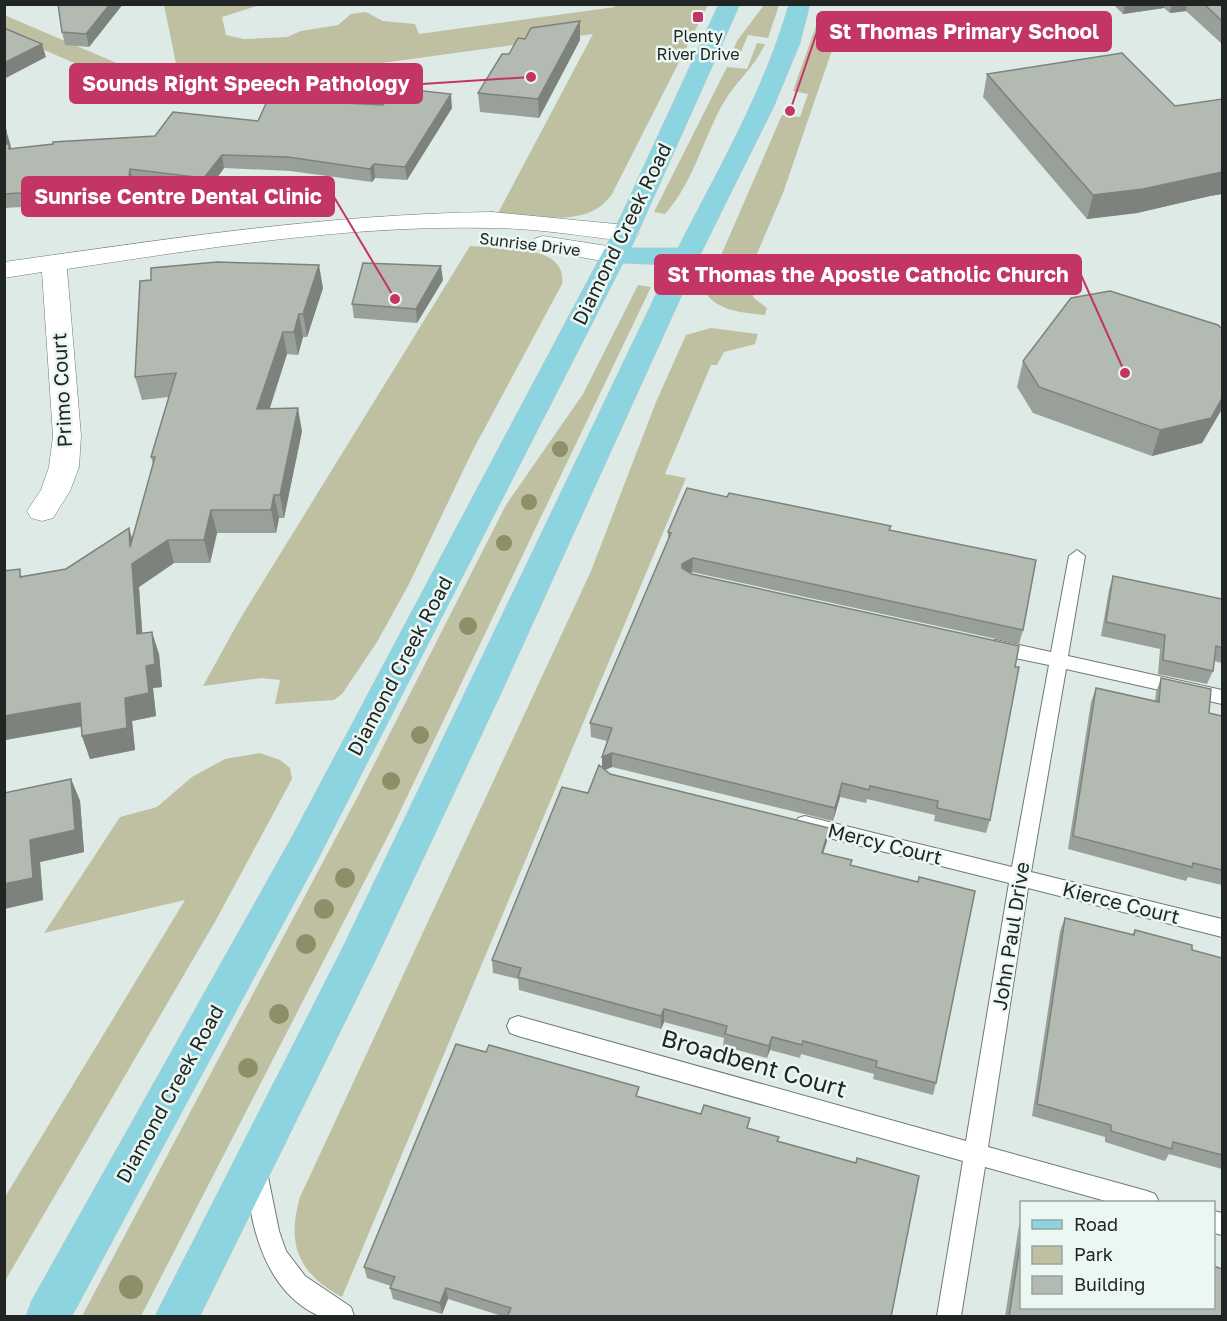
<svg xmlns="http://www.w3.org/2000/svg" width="1227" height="1321" viewBox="0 0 1227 1321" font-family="'Golos Text',sans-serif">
<rect width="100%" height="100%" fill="#ddeae6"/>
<path fill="#bfc0a1" d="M164,5H260L222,17L226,35L244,39L287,37L301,31L338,25L351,14L366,12L383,21L415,24L419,34L615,7V5H708L612,194C588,230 535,215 498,213L593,34L148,95L5,33L4,15L159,81L179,78Z
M764,5H779L768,38L748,35L737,61L729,60L737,41Z
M822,18H843L783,193L746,279L755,282L750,290L754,298L767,308L765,315C744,313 717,311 705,292L782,115L800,117L808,94L793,91L818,20Z
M757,43L765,44C755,67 736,81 724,102C703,138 694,182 665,214L654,212L727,67L747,69Z
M470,246C497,248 568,243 562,284L473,450L409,584L377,642L342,694L334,700L275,704L280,680L262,678L203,686L240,619Z
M638,285L651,287L394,824L141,1316H82L358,796L506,505L583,394Z
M711,328L758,334L755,344L724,352L717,365H711L665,474L686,478L342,1297C299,1274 286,1245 300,1197L591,571L656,402L686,335Z
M260,753L280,760L290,768L292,779L216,920L5,1281V1197L185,900L44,933L120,817L157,807L192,777L225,759Z"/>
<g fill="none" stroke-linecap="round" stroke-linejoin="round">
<g stroke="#6f7a77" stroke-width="2">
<path id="service" d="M1077,550L1085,556L1068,656L1222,690V704L1066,669L1031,872L1222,919V937L1028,888L988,1147L1147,1191L1155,1194L1159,1202H1109L985,1167L961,1316H937L963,1161L518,1036L510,1033L507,1026L510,1019L518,1016L966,1141L1009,883L805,832L798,830L795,824L798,818L805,816L1012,867L1049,665L996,654L990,652L987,647L990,642L996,640L1051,652L1069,556Z
M257,1159L265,1162L279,1231L286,1251L305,1276L351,1307L354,1316C343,1316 327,1320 317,1315C273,1294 255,1244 249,1199C247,1186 244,1174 249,1162Z
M1214,1211L1222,1213V1235L1214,1233Z"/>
</g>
<g stroke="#6f7a77" stroke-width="1">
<path id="minor" d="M492,212L626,225L635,228L639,233L635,238L626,241C581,236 535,228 490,228C348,225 207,248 67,269L81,436L79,467L70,491L53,518L42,521L31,518L27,511L41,490L49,467L53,436L42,272L4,278V262C167,239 328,214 492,212Z
M543,236L614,247L623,250L627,255L623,260L614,263L534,249L530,244L534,239Z"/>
</g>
<g stroke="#c5c7c6" stroke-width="1">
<path id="primary" d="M719,4H740L631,248H678C719,168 764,91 789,4H810L800,43L774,106L701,253L502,691L376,959L200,1316H155L343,947L670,265L623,263L319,857L72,1316H26L32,1300L293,835L613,233Z"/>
</g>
<use href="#service" fill="#fff" fill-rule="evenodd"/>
<use href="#minor" fill="#fff" fill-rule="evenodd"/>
<use href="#primary" fill="#8bd4e0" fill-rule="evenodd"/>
</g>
<g fill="#8c9069">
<circle cx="560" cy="449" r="8"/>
<circle cx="529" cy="502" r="8"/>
<circle cx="504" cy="543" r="8"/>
<circle cx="468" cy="626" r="9"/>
<circle cx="420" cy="735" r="9"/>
<circle cx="391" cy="781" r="9"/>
<circle cx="345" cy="878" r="10"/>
<circle cx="324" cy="909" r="10"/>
<circle cx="306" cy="944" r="10"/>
<circle cx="279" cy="1014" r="10"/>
<circle cx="248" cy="1068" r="10"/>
<circle cx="131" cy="1287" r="12"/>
</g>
<path fill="#99a099" d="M123,4L89,47L65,45L62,32Z
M1113,4H1222V43H1221L1186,11L1170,13L1164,8L1123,14Z
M580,21V40L539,118L480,112L478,93L509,54L525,39Z
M987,74L1175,106L1222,99V194L1210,196L1137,213L1087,219L983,97Z
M316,99L315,102L383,105L452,108L407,180L375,178L372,182L290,171L224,168L207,192L134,183L131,197L114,206L100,207L93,203L4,208V128L11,149L155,136L258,121Z
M443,280L417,323L354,318L352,304Z
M323,288L307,337H303L298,355L287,354L270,408L302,431L284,518H279L276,533H217L210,563H174L139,587L142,633L159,654L162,687L153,688L156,716L132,721L135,750L90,759L82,736L81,727L5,740V793L71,779L80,801L84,852L40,862L43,900L4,909V571L23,576L66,569L132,540L153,464L151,457L169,397L142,400L135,377Z
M1222,329V409L1202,443L1152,456L1033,413L1017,387L1023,361Z
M890,530L1023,630L1019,644L692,572L690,573L1015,667L990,820L986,833L934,821L935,815L867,799L866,803L840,797L833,821L612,767L605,770L610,774L827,841L823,853L851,865L936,1083L933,1095L873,1079L874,1074L801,1054L800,1058L770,1050L767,1058L723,1046L724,1038L664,1022L661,1029L519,990L518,979L493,973L492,960L602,767V757L607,741L591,737L590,723L668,540V532Z
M1113,576L1222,599V663L1214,661L1213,671L1207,684L1158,674L1160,649L1101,636L1109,590Z
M1161,678L1209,713L1222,716V885L1188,877L1186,881L1068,849L1091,702L1096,688L1155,701L1156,692Z
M1065,918L1132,935L1135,930L1192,950L1222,958V1169L1169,1154L1165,1161L1105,1142V1137L1032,1116L1060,931Z
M639,1097L748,1128L778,1141L891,1317H505L448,1299L442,1314L393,1299L390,1288L391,1286L367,1278L364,1267Z
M1022,1219V1308L1222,1317H1005L1019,1225Z"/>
<path fill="#7d827d" d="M110,4H123L89,47L86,34Z
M1125,4H1165L1164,8L1123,14Z
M1172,4H1187L1186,11L1170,13Z
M580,21V40L539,118L538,99Z
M42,44L46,57L4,79V63Z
M314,85L316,99L310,115L308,101Z
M451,94L452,108L407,180L405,167Z
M6,130L10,143L13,157L5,144Z
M222,155L224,168L207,192L204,178Z
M374,164L375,178L372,182L370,169Z
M130,169L134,183L131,197L114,206L111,192Z
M1222,172V194L1210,196L1137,213L1087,219L1093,195Z
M319,265L323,288L307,337L303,314Z
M441,266L443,280L417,323L416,309Z
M299,314L303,337L298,355L294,332Z
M283,332L287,354L262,432L257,409Z
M1222,398V409L1202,443L1152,456L1160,430Z
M298,408L302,431L284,518L280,495Z
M274,495L279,518L276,533L271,510Z
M211,510L217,533L210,563L204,540Z
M129,528L136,551L168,540L174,563L139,587L144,657L137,634Z
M693,558L692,572L682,578V564Z
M152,632L159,654L162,687L153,688L156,716L132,721L135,750L90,759L82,736L125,698L146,666Z
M80,703L88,725L5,740V817L4,815V716Z
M612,753V767L602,771V757Z
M71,779L80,801L84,852L40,862L43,900L4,909V884L30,840Z
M842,783L840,797L833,821L835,808Z
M829,828L827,841L819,866L822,853Z
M664,1009V1022L661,1029V1016Z
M772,1037L770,1050L767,1058L769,1046Z
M446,1288L448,1299L442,1314L440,1303Z"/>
<path fill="#b2bab2" stroke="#7d827d" stroke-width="1.5" d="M58,4H110L86,34L62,32Z
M1204,4H1222V21Z
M580,21L538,99L478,93L502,54H509L518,38L525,39L531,28Z
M4,28L42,44L4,63Z
M1122,53L1175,106L1222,99V172L1143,189L1093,195L987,74Z
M275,84L314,85L308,101L383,105L388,98L399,99L406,89L451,94L405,167L374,164L370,169L288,157L222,155L204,178L130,169L128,183L111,192L96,193L89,189L4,194V128L6,130L5,144H9V149L53,144V142L155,136L173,112L258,121Z
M217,262L319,265L303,314H299L294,332H283L257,409L298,408L280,495H274L271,510H211L204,540H168L132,564L137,634L152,632L155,664L146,666L149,693L125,698L127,728L82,736L80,703L4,716V571L20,569V577L66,569L129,528L130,547L155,457H151L176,373L135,377L140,281L151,280V268Z
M363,263L441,266L416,309L352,304Z
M1110,291L1218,325L1222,329V398L1211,418L1160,430L1039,387L1023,361L1071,298Z
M687,488L727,497L729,493L784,504L891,526L889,530L1036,560L1023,630L693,558L682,564V568L692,574L1019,646L1015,667H1019L990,820L937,808L938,801L870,786L869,790L842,783L835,808L612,753L602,757L612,728L590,723L671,533L668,532Z
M1113,576L1222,599V648L1216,646L1213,671L1163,660L1165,635L1106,622Z
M1161,678L1211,689L1209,713L1222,716V870L1193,863L1192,867L1073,836L1096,688L1159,702Z
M599,765L610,774L829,828L822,853L852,860L850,865L918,882L919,877L975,891L936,1083L876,1067L877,1061L803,1041L802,1045L772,1037L769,1046L725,1034L727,1026L664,1009L661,1016L518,977L521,968L492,960L562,787L588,793Z
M71,779L75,830L30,840L33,878L4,884V793Z
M1065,918L1134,935L1135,930L1192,945V950L1222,958V1155L1173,1142L1172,1149L1111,1131V1125L1037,1104Z
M456,1044L486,1052L489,1045L639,1087L636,1096L701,1114L704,1105L750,1118L747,1128L779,1137L777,1141L856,1163L857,1158L919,1176L891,1317H507L511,1308L446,1288L440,1303L390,1288L395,1277L364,1267Z
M1022,1231V1308H1214V1266L1222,1269V1317H1009Z"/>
<rect fill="#c23565" stroke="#ebf7f3" stroke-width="2" x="692" y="11" width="12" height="12" rx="3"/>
<g text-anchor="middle" stroke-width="5" stroke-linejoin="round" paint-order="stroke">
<g font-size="16" fill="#212624" stroke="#ebf7f3">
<text x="698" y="42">Plenty<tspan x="698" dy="18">River Drive</tspan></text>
</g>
<g font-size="16" fill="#212624" stroke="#ebf7f3">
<text transform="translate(530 244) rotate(7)" y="6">Sunrise Drive</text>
</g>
<g font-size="20" fill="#212624" stroke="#ebf7f3">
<text transform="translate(622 234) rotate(-64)" y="7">Diamond Creek Road</text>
<text transform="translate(62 390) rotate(-93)" y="7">Primo Court</text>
<text transform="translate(400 666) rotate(-62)" y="7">Diamond Creek Road</text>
<text transform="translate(885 844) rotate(14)" y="7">Mercy Court</text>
<text transform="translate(1121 903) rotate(14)" y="7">Kierce Court</text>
<text transform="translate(1011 936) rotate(-81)" y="7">John Paul Drive</text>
<text transform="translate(170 1094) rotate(-61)" y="7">Diamond Creek Road</text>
</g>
<g font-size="24" fill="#212624" stroke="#ebf7f3">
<text transform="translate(754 1064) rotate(16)" y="8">Broadbent Court</text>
</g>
</g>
<path fill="none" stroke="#c23565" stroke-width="2" d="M790 111L817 32M531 77L422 84M395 299L334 197M1125 373L1081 275"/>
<g fill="#c23565" stroke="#ebf7f3" stroke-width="2">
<circle cx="790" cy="111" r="6"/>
<circle cx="531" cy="77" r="6"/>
<circle cx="395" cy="299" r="6"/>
<circle cx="1125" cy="373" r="6"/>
</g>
<g fill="#c23565" stroke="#c23565" stroke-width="2">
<rect x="817" y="12" width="294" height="39" rx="6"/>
<rect x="70" y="64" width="352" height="39" rx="6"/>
<rect x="22" y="177" width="312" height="39" rx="6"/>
<rect x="655" y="255" width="426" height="39" rx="6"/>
</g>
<g font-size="21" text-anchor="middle" font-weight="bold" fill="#fff">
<text x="964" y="39">St Thomas Primary School</text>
<text x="246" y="91">Sounds Right Speech Pathology</text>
<text x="178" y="204">Sunrise Centre Dental Clinic</text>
<text x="868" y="282">St Thomas the Apostle Catholic Church</text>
</g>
<rect width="1227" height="1321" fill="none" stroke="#212624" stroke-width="12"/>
<rect x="1020" y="1201" width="195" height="108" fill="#ebf7f3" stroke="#9aa3a0" stroke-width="1.5"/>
<rect x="1032" y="1220" width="30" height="9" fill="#8bd4e0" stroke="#9aa3a0" stroke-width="1.5"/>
<text x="1074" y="1231" font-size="18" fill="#212624">Road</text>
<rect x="1032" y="1246" width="30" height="18" fill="#bfc0a1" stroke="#9aa3a0" stroke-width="1.5"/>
<text x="1074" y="1261" font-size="18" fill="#212624">Park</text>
<rect x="1032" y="1276" width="30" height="18" fill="#b2bab2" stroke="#9aa3a0" stroke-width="1.5"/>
<text x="1074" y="1291" font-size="18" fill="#212624">Building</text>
</svg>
